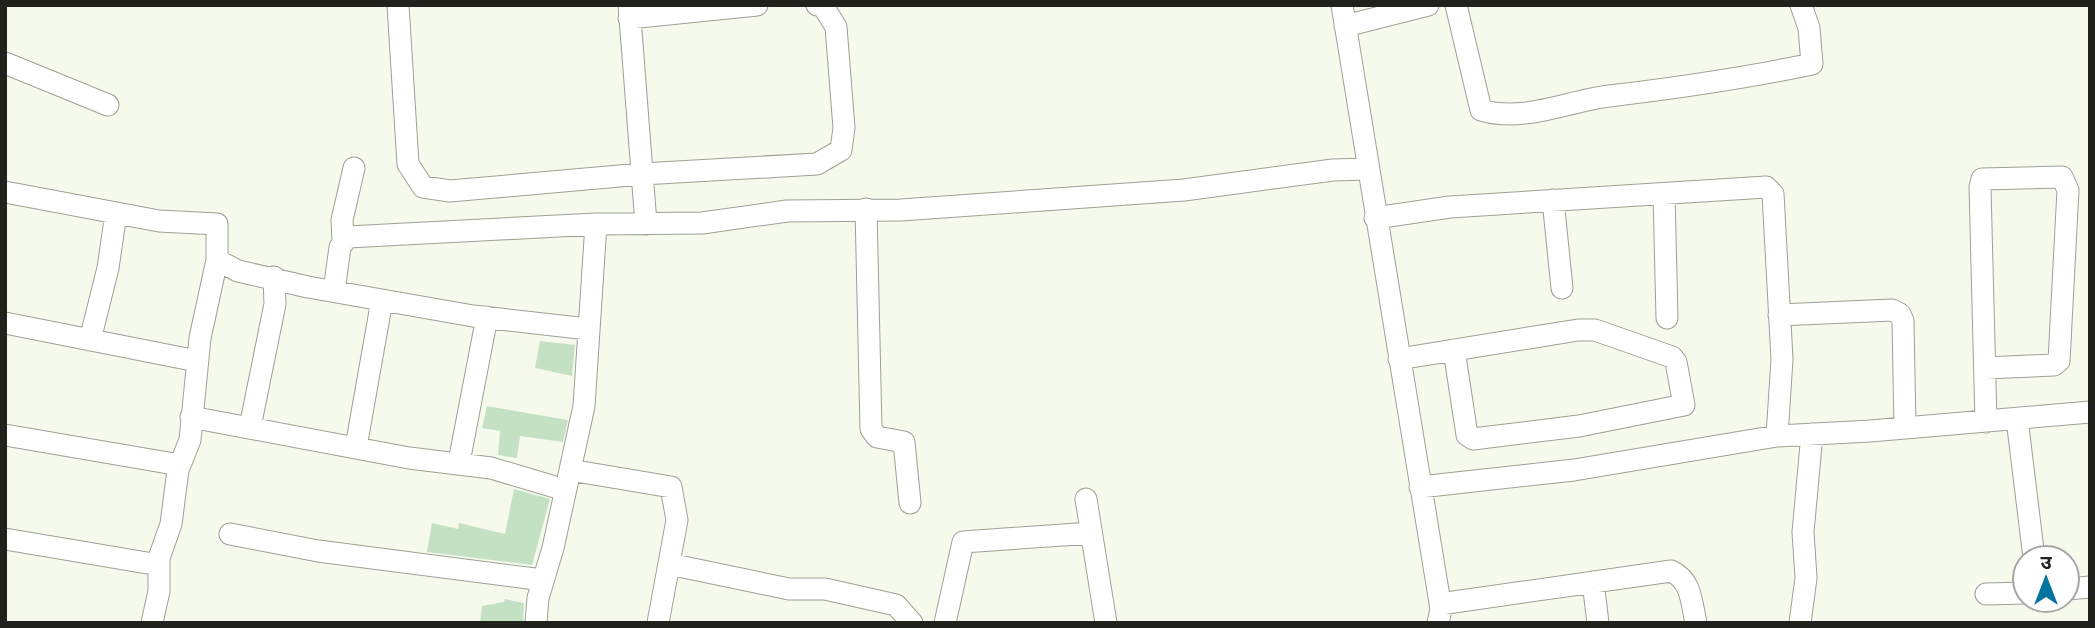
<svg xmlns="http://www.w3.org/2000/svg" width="2095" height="628" viewBox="0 0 2095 628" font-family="Figtree,'Noto Sans Devanagari',sans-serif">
<rect width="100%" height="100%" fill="#f6faed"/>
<path fill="#c4e1c3" d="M540,341L575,345L572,376L535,368Z
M487,406L568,420L563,442L520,436L517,458L498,455L500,431L482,428Z
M514,489L550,499L532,565L427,552L432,523L458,529L459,523L505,534Z
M505,599L524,603L523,623H480L482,606L504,602Z"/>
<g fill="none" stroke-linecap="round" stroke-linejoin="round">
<g stroke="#9da195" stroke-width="23">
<path id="minor" d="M398,5L408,164L423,187L450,191L642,174L817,164L841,150L844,128L836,27L823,6L817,5
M629,5L646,224
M1342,5L1441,609L1438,623
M1456,5L1481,110C1523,123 1568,101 1609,96C1677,88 1745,78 1812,64L1809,28L1801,5
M629,18L757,5
M1345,26L1428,5
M5,63L108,105
M5,192L159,221L217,224V260L200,338L190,440L178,470L171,524L159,558V591L152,623
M1664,194L1667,318
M1553,200L1562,288
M866,209L871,429L877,437L904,442L910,503
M1375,218L1450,207L1766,187L1773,194L1782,359L1777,436
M343,241L342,220L354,168
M217,260L238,271L308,287L473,316L588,329
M334,291L340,247L348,237L596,224
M1779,315L1892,310L1900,314L1903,321L1905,428
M5,323L197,361
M90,340L108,268L116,213
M1399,359L1578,330H1595L1672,357L1676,362L1684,405L1579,426L1473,439L1467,435L1454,350
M1985,368L2054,365L2059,361L2068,190L2062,177L1982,179L1980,187L1986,422
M191,417L409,458L491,468L565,490
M2017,419L2034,558
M250,427L275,304L274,277
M5,435L180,465
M356,447L382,300
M459,462L487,317
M570,470L671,487L677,520L658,623
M1420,487L1574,470L1777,436L1870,431L2090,412
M1086,499L1106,623
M230,534L318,551L543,580
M5,539L159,565
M669,564L789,589H825L896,605L912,623
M1593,582L1598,623
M2067,589L2090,587
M1986,594L2025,593
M1440,604L1671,571C1692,581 1691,601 1696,623
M536,623L538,598L553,548L584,406L596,224L702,223L787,211L901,210L1184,190L1333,170L1367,169
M945,623L963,542L1091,533
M1800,623L1806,578L1803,532L1812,434"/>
</g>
<use href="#minor" stroke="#fff" stroke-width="21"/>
</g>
<rect width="2095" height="628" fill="none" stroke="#21221d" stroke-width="14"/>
<g transform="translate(2046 579)"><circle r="33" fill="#ffffff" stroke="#a6a7a5" stroke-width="2"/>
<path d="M0-5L12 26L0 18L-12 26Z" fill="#00749e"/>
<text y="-10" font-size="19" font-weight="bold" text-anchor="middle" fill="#21221d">उ</text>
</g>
</svg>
